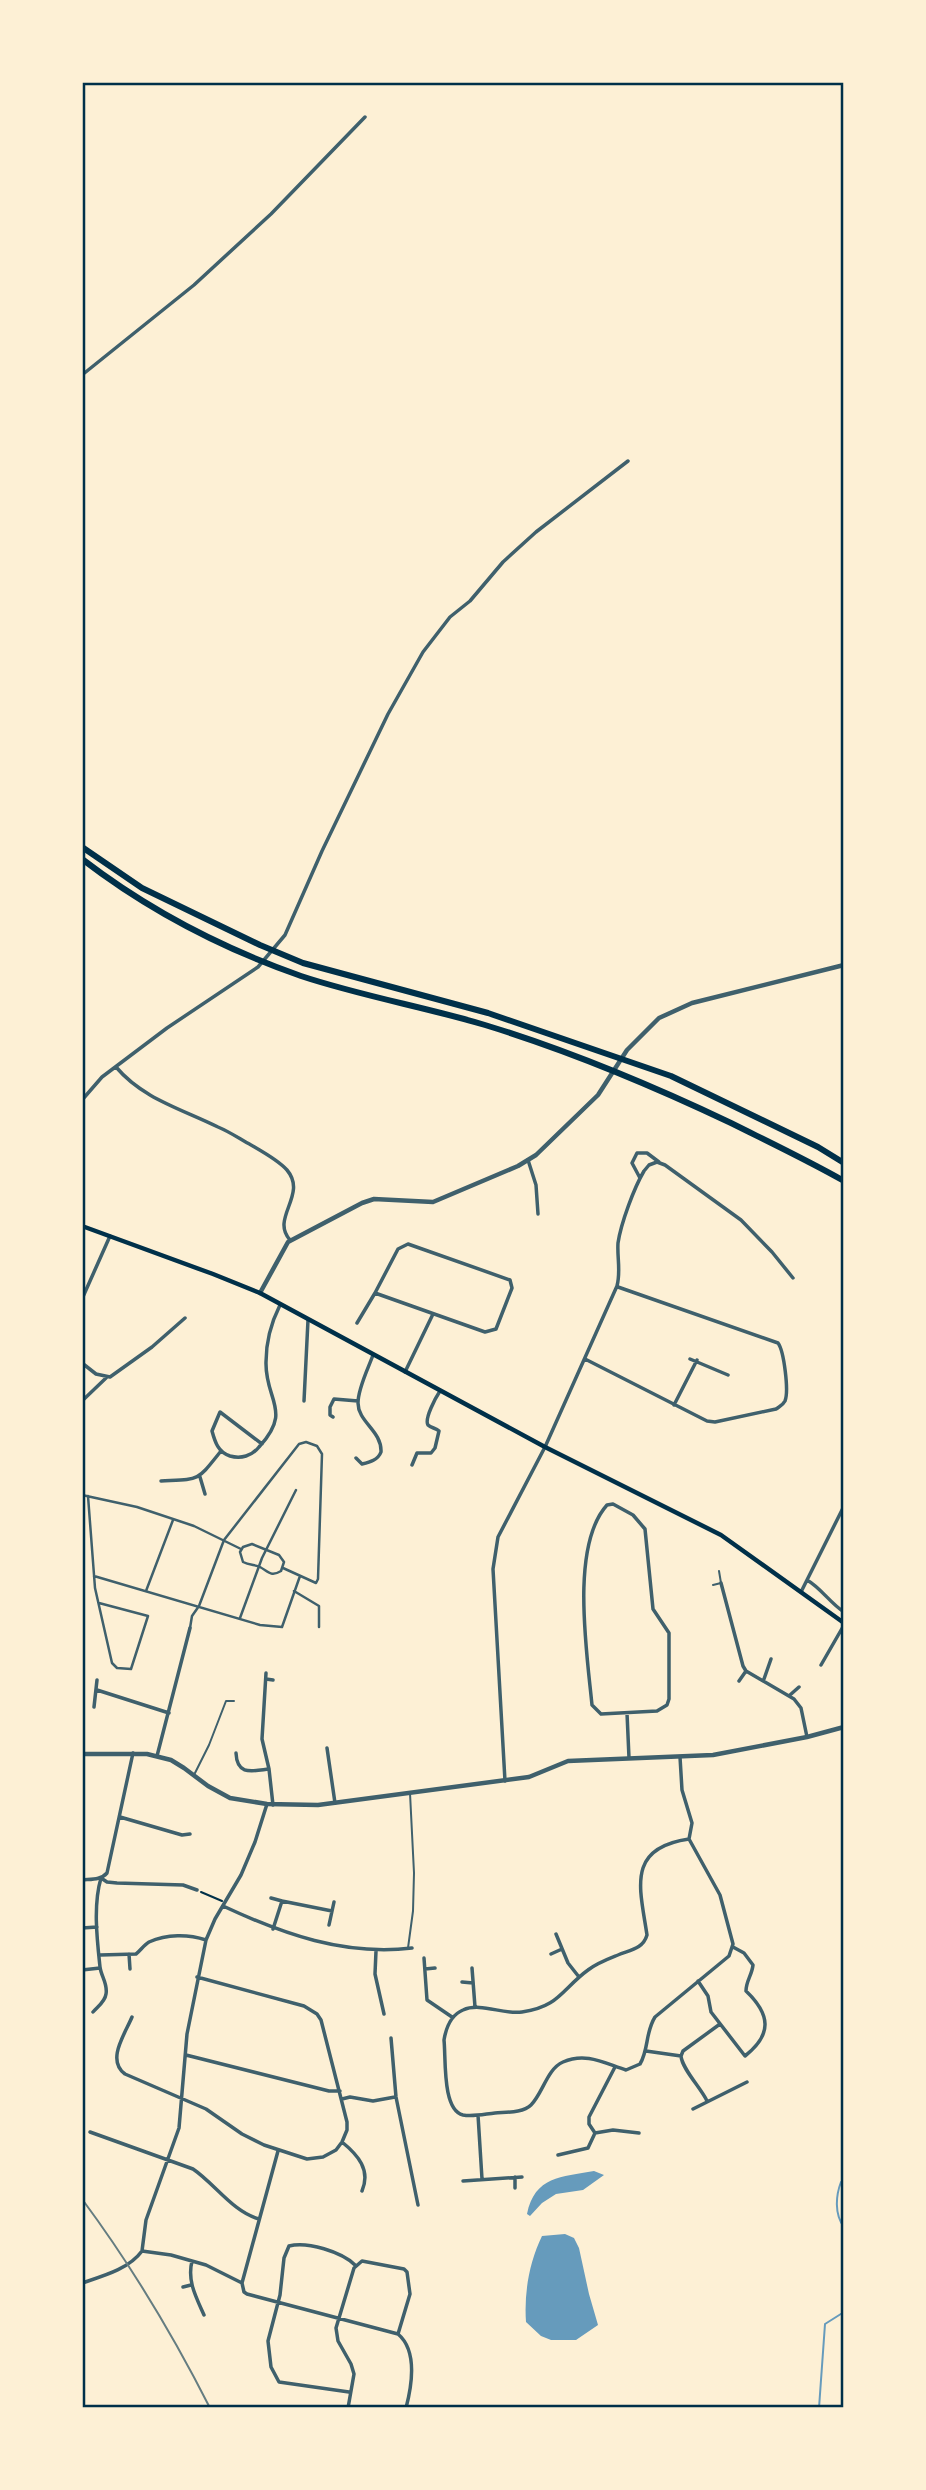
<svg xmlns="http://www.w3.org/2000/svg" width="926" height="2490" viewBox="0 0 926 2490" font-family="Montserrat,sans-serif">
<rect width="100%" height="100%" fill="#fdf0d5"/>
<path fill="#669bbc" d="M594,2171L604,2175L583,2190L556,2194L542,2203L530,2216L527,2214C535,2176 561,2177 594,2171Z
M565,2234L574,2238L579,2248L589,2294L598,2325L576,2340H551L541,2336L526,2322C524,2293 529,2263 542,2236Z"/>
<g fill="none" stroke-linecap="round" stroke-linejoin="round">
<path stroke="#669bbc" stroke-width="2" d="M841,2182C836,2195 834,2214 844,2227
M819,2408L825,2324L844,2312"/>
<path stroke="#003049" stroke-width="2" d="M201,1892L222,1901"/>
<path stroke="#3f606c" stroke-width="2" d="M713,1585L721,1583L719,1571
M195,1773L209,1745L226,1701H234
M408,1948L413,1911L414,1873L410,1793"/>
<path stroke="#3f606c" stroke-width="2.5" d="M82,1495L137,1507L194,1526L241,1549
M88,1496L95,1588L112,1663L117,1668L131,1669L148,1616L99,1603
M252,1544L279,1555L284,1562L281,1571C271,1577 269,1572 260,1567C256,1565 249,1565 243,1562L240,1552L243,1547Z
M94,1576L260,1625L282,1627L300,1576
M146,1591L173,1520
M294,1591L319,1606V1627
M240,1618L262,1558L296,1490
M190,1628L192,1616L199,1606L224,1540L299,1444L306,1442L317,1446L322,1454L318,1579L316,1583L283,1568"/>
<path stroke="#3f606c" stroke-width="3.5" d="M82,375L194,285L271,214L365,117
M116,1067C143,1099 182,1109 218,1127C230,1132 240,1139 251,1145C263,1152 278,1160 287,1170C308,1195 270,1218 290,1240
M82,1100L102,1077L167,1028L258,967L285,935L322,851L388,714L423,652L450,617L470,601L503,562L536,532L628,461
M528,1160L536,1185L538,1214
M640,1178L632,1163L637,1153H647L659,1162
M408,1244L510,1280L512,1288L496,1329L485,1332L375,1293L398,1249Z
M82,1299L110,1236
M357,1323L375,1293
M585,1359L707,1421L715,1422L776,1409C780,1406 783,1405 785,1401C789,1391 784,1351 778,1343L618,1287
M690,1359L728,1375
M82,1363L96,1374L110,1377L152,1347L185,1318
M405,1372L433,1314
M82,1401L106,1378
M304,1401L308,1320
M674,1405L697,1360
M333,1417L330,1415V1407L334,1399L358,1401
M262,1444L220,1412L212,1431C215,1442 218,1452 230,1456C241,1459 252,1456 259,1447C293,1410 265,1401 266,1362C266,1342 271,1323 280,1305
M356,1458L362,1464C370,1462 378,1460 381,1452C382,1431 358,1422 358,1403C358,1388 368,1369 373,1355
M412,1465L417,1453H431L435,1448L439,1431C436,1428 431,1428 428,1425C424,1419 436,1397 440,1391
M200,1477L205,1494
M161,1481C201,1479 196,1482 221,1451
M613,1504L633,1515L645,1529L653,1609L669,1633V1699L667,1705L657,1711L601,1714L592,1705C587,1653 570,1546 607,1505Z
M807,1580C821,1588 830,1603 844,1612
M721,1583L743,1666L746,1671L794,1699L801,1708L807,1737
M801,1592L844,1506
M821,1665L844,1625
M266,1673L262,1739L269,1769L273,1805
M266,1679L273,1680
M764,1679L771,1659
M739,1681L746,1671
M97,1690L169,1713
M790,1695L799,1687
M94,1707L97,1680
M627,1713L629,1758
M327,1748L335,1803
M236,1753C237,1776 252,1771 269,1769
M157,1756L190,1628
M680,1757L682,1790L692,1823L689,1839
M505,1781L493,1569L498,1537L545,1447L617,1286C621,1271 617,1258 618,1243C621,1223 634,1188 644,1171L649,1165L657,1162L665,1165L741,1220L772,1252L793,1278
M120,1817L182,1835L190,1834
M689,1839L720,1895L733,1944L729,1956L655,2017C645,2033 649,2049 640,2064L626,2070C604,2063 586,2052 563,2062C547,2069 543,2093 531,2105C523,2113 506,2112 495,2113C485,2114 473,2117 463,2115C442,2110 446,2058 444,2040C446,2028 451,2015 463,2010C481,2002 503,2015 522,2012C559,2007 562,1989 588,1970C597,1963 608,1959 618,1955C630,1950 643,1949 647,1935C640,1888 626,1848 689,1839Z
M82,1880C91,1879 101,1880 107,1873L133,1753
M271,1898L282,1901
M223,1906C283,1934 344,1956 412,1948
M329,1925L334,1902
M82,1928L97,1927
M273,1929L282,1901L332,1911
M556,1934L568,1963L579,1977
M376,1951L375,1974L384,2014
M129,1954L130,1969
M551,1954L562,1949
M100,1955L136,1954C140,1951 144,1945 149,1942C167,1934 188,1934 206,1940
M424,1958L427,2000L452,2017
M472,1968L475,2007
M425,1969L435,1968
M82,1970L100,1968
M698,1981L708,1996L711,2012L745,2056C773,2034 770,2014 746,1991C746,1981 752,1975 753,1965L744,1953L733,1947
M462,1982L473,1983
M93,2012C98,2006 105,2002 106,1994C108,1984 101,1976 100,1967C97,1939 93,1905 101,1878L107,1882L117,1883L183,1885L197,1890
M132,2017C125,2034 106,2060 125,2074L206,2109L242,2134L264,2145L307,2159L323,2157L336,2150L342,2142L347,2130V2122L321,2020L317,2014L304,2006L197,1977
M391,2038L396,2097L418,2205
M646,2051L681,2056
M186,2055L329,2091H340
M681,2056C682,2069 701,2088 707,2101
M681,2056L683,2051L720,2024
M342,2099L350,2097L373,2101L395,2097
M693,2109L747,2082
M478,2115L482,2179
M90,2132L193,2169C215,2184 233,2212 259,2219
M595,2133L589,2124V2117L615,2067
M342,2142C358,2155 371,2170 362,2191
M558,2155L588,2148L595,2133L613,2130L639,2133
M515,2177V2188
M463,2181L522,2177
M142,2251L146,2220L179,2128L187,2034L206,1940L215,1919L241,1875L255,1842L267,1804
M142,2251L171,2255L206,2265L242,2283
M192,2261C187,2281 196,2297 204,2315
M82,2283C103,2276 129,2269 142,2251
M242,2283L244,2292L247,2294L398,2334
M242,2283L278,2151
M183,2287L191,2285
M398,2334C418,2351 412,2385 406,2408
M349,2392L279,2382L271,2367L268,2341L280,2295L284,2258L289,2246C307,2241 342,2252 355,2265
M348,2408L354,2374L351,2364L338,2341L336,2328L354,2268L362,2261L404,2269L407,2272L410,2294L398,2334"/>
<path stroke="#3f606c" stroke-width="4.5" d="M260,1293L288,1242L362,1203L374,1199L433,1202L518,1166L536,1155L598,1095L627,1050L659,1018L692,1003L844,965
M82,1754H147L171,1760L184,1768L208,1786L230,1798L267,1804L318,1805L529,1777L568,1761L713,1755L807,1737L844,1727"/>
<path stroke="#003049" stroke-width="4.5" d="M82,1226L213,1274L260,1293L545,1447L721,1535L844,1623"/>
<path stroke="#003049" stroke-width="6" d="M82,847L142,888L260,945L303,963L488,1013L671,1076L818,1147L844,1163
M82,859C147,909 224,949 301,976C361,996 425,1007 485,1025C570,1051 651,1085 731,1123C769,1142 807,1160 844,1181"/>
<path stroke="#657d81" stroke-width="2" d="M82,2199C131,2265 173,2335 210,2408"/>
</g>
<rect width="926" height="2490" fill="none" stroke="#fdf0d5" stroke-width="168"/>
<rect x="84" y="84" width="758" height="2322" fill="none" stroke="#003049" stroke-width="2.5"/>
</svg>
